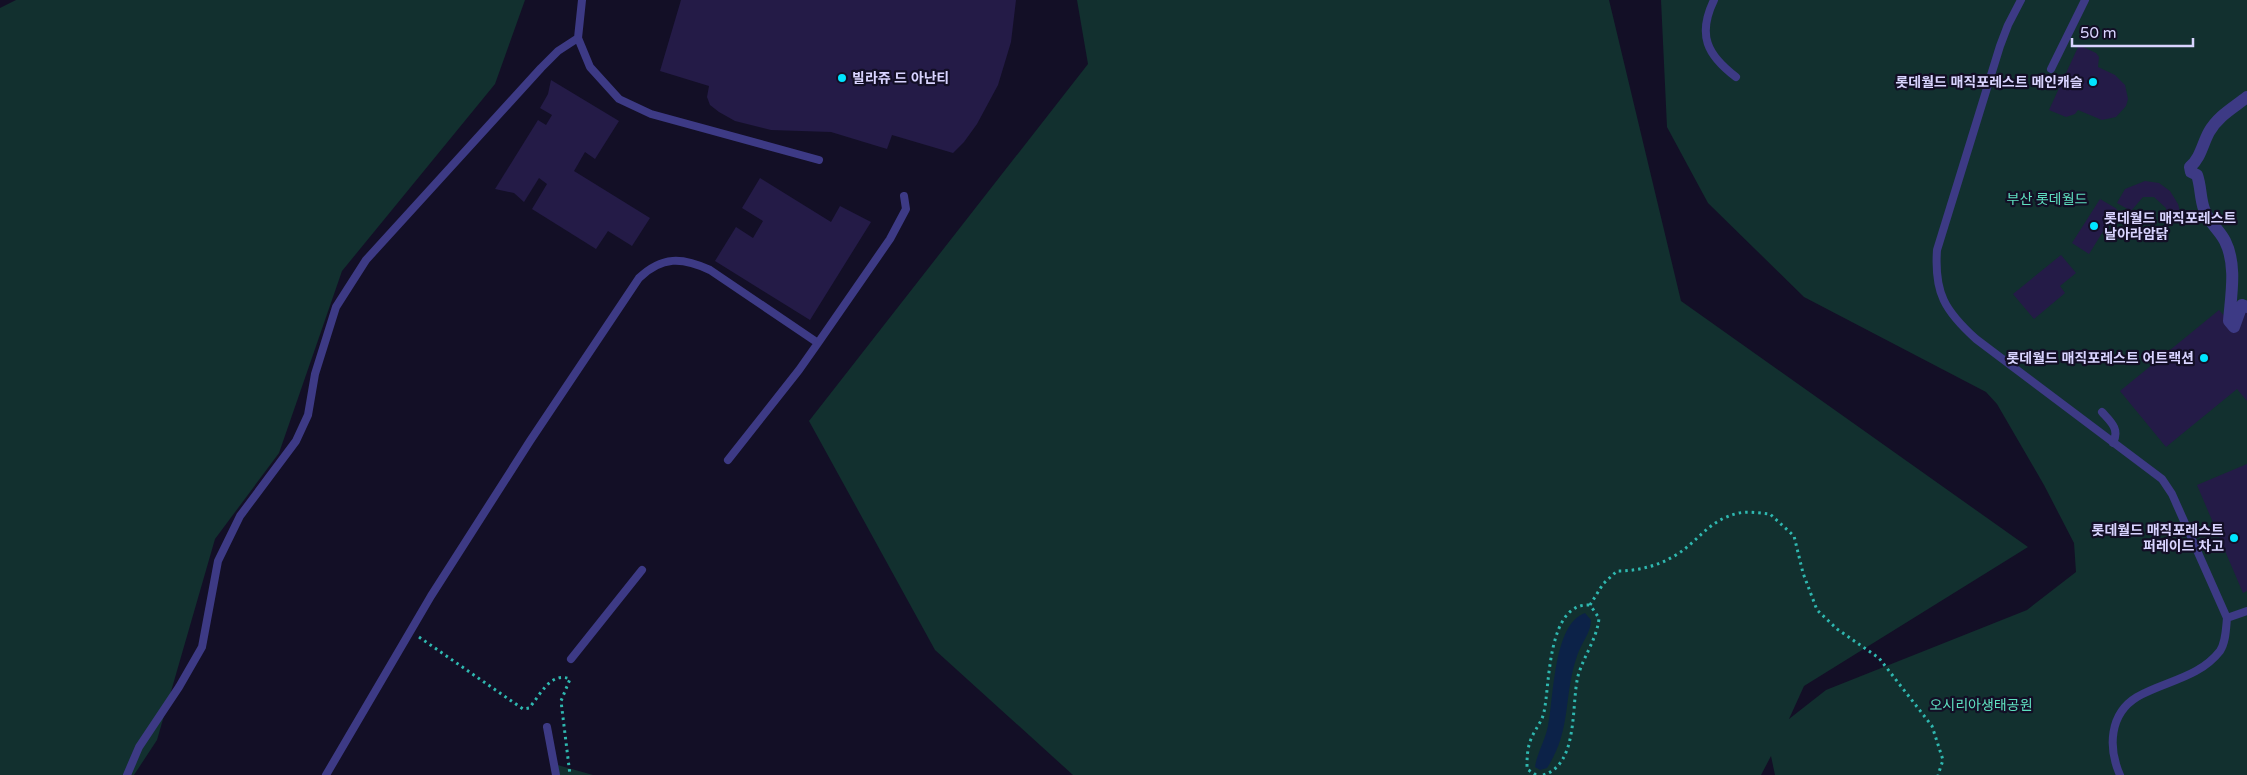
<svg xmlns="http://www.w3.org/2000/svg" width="2247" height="775" viewBox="0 0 2247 775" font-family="'Varela Round','Noto Sans KR',sans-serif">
<rect width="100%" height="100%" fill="#130f26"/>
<path fill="#12302f" d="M16,0H525L495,84L342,271L279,453L215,539L157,740L134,775H0V8Z
M1077,0H1609L1681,301L2028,547L1804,686L1789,719L1826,690L2027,610L2076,572L2074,543L2044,485L1997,404L1986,392L1804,297L1708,203L1667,127L1661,0H2247V775H1775L1771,756L1761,775H1073L935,650L809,421L1088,64Z
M554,764L593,775H560Z"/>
<path fill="#0c2248" d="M1585,613L1591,620C1591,633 1581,643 1577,656C1563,697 1572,730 1547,768L1540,770L1535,767C1537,753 1545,741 1548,726C1554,698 1553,624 1585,613Z"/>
<path fill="#241b47" d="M681,0H1016L1011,42L998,85L977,124L964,142L953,153L892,135L887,149L831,132L771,130L735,121L719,112L710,105L707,97L709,86L660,71Z
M2079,45L2096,53L2099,57L2098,67L2115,75L2125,85L2128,99L2126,106L2116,117L2102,120L2078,110L2075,114L2066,117L2049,110Z
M551,80L619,121L595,159L585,152L574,171L650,218L632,246L608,231L596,249L532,209L547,184L539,178L524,202L514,193L495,189L538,120L546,125L552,115L540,108L548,94Z
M760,178L831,222L840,206L871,222L810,320L715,261L736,227L753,238L763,221L742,208Z
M2145,181L2159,183L2170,191L2178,204L2182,219L2169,222L2166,208L2154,197H2143L2131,211L2117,203L2125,189Z
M2100,199L2117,209L2089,254L2072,243Z
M2061,255L2076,273L2060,286L2065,293L2034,319L2013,294Z
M2247,307V401L2237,389L2166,447L2120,391L2219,310L2234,327Z
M2247,464V591L2243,593L2197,485Z"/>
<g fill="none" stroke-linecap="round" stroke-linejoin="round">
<path stroke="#2fb8b0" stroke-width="3" stroke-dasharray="2.5 4" stroke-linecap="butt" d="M1590,605L1603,584L1617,571C1638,571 1658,566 1676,555C1699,541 1708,520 1739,513C1748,511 1760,513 1770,514L1794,536L1803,573L1817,610L1837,629L1879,658L1932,726L1943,760L1938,775
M419,637L523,709L529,708C540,696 550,671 570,679L561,701L570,775
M1536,775L1527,769C1527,758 1527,749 1531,739C1535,729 1542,722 1544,712C1550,685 1547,602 1590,605
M1543,775C1579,765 1571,704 1578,676C1584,655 1597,639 1599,618L1590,605"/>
<path stroke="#3d3a85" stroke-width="8" d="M582,0L578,38L590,67L619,99L651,114L819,160
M1714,0C1697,35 1707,55 1736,77
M2021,0L2008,25L2000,46L1937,250C1934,293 1945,311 1976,339L2162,479L2172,494L2227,618C2226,628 2226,642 2220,651C2199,678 2165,681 2137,697C2109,714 2108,748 2120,775
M2051,69L2085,0
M2102,412C2111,422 2120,429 2113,443
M728,460L799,370L818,343
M2227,618L2247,611
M571,659L642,570
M547,727L556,775
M127,775L139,747L179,687L202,647L218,561L240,516L296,441L308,415L315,374L336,307L366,260L541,68L558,51L578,38
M326,775L431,596L530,441L639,278C662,256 682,257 710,270L818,343L890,239L906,209L904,196"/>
<path stroke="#3d3a85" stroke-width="12" d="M2247,97C2233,108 2218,116 2209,132C2202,145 2201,157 2190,167L2191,172L2197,175C2201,186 2200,198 2204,209C2208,222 2219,229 2225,241C2237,265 2231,295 2229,321L2234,327L2242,305L2247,307"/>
</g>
<g fill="#00e5ff" stroke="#130f26" stroke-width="2">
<circle cx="842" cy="78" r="5"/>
<circle cx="2093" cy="82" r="5"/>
<circle cx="2094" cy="226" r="5"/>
<circle cx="2204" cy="358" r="5"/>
<circle cx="2234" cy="538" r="5"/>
</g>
<g text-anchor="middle" stroke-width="4.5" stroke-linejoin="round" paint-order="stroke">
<g font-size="14" font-weight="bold" fill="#d9d4ff" stroke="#130f26" text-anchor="end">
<text x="852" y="83" text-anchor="start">빌라쥬 드 아난티</text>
<text x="2083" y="87">롯데월드 매직포레스트 메인캐슬</text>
<text x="2104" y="223" text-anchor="start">롯데월드 매직포레스트<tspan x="2104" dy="16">날아라암닭</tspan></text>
<text x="2194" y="363">롯데월드 매직포레스트 어트랙션</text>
<text x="2224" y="535">롯데월드 매직포레스트<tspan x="2224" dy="16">퍼레이드 차고</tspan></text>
</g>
<g font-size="14" fill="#5fe0c0" stroke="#130f26">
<text x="2047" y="204">부산 롯데월드</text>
<text x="1981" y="710">오시리아생태공원</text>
</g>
</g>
<path d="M2072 38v8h121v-8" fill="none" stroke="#d9d4ff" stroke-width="2.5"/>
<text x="2080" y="38" font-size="15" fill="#d9d4ff" stroke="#130f26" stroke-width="4" paint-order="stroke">50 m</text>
</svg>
